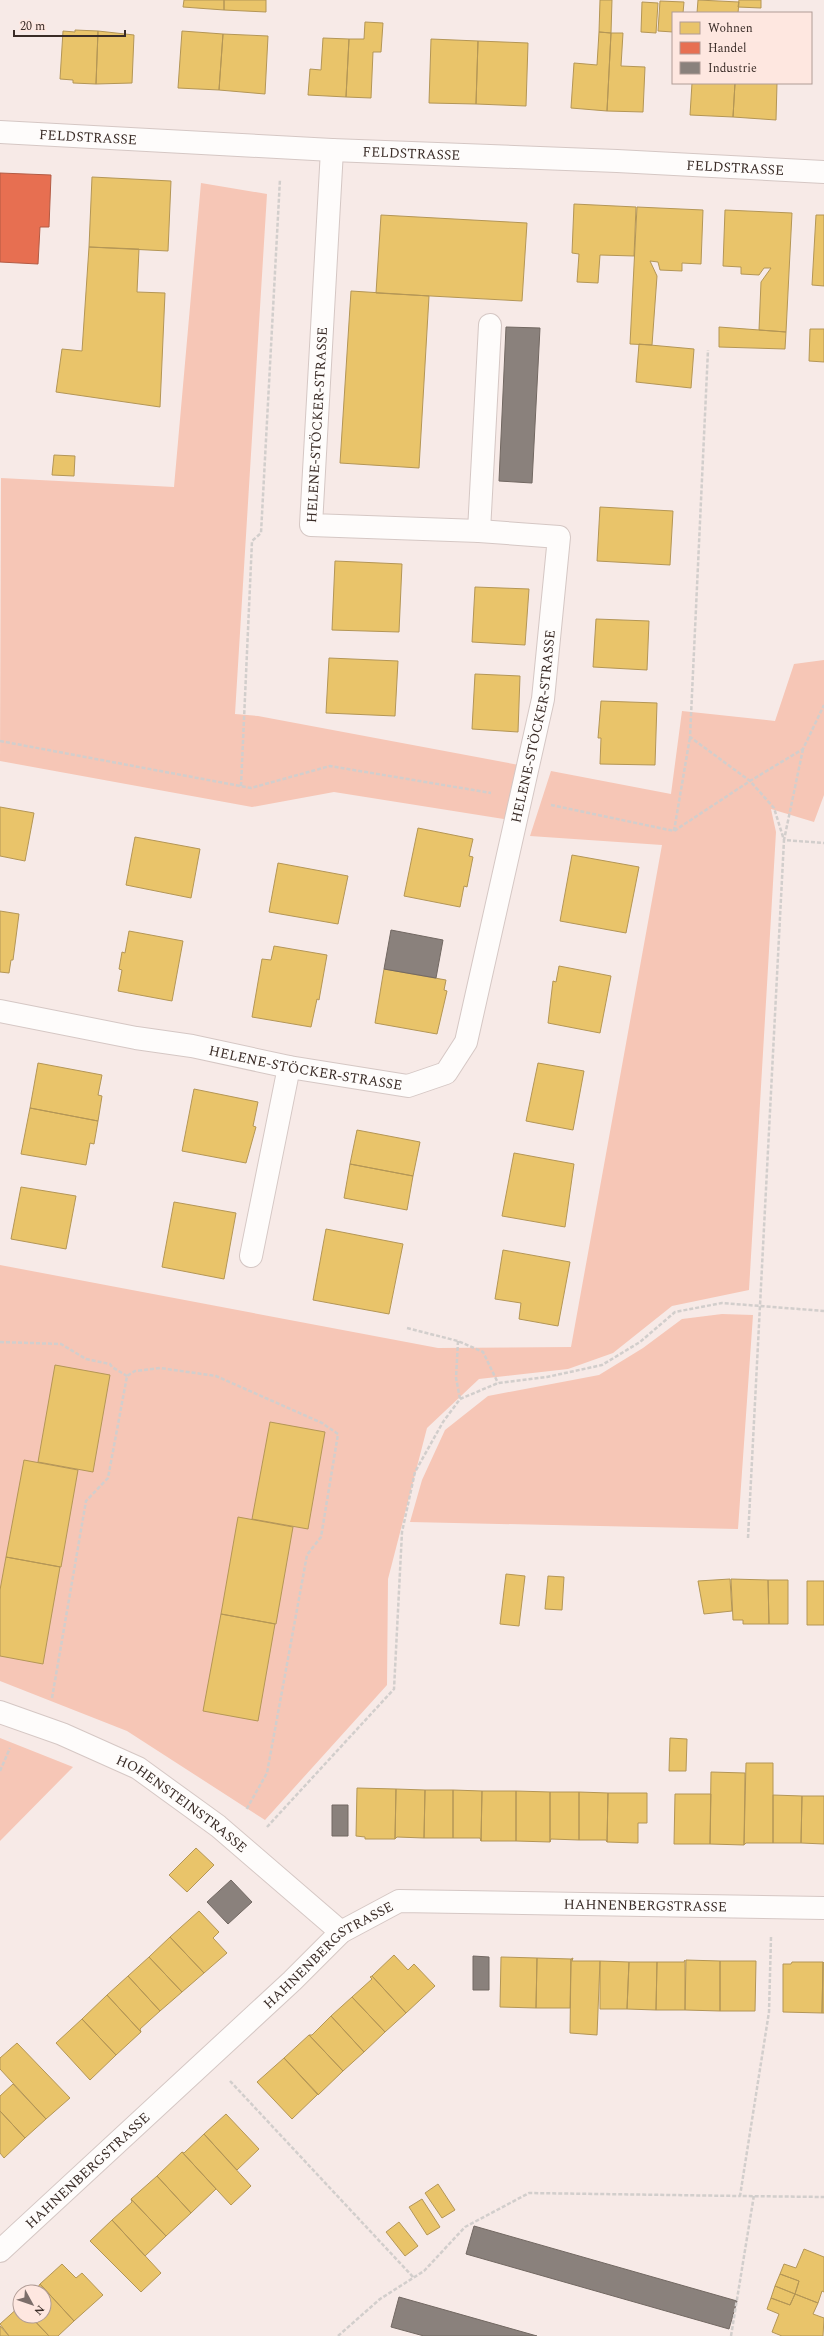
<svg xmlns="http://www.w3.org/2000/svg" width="824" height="2336" viewBox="0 0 824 2336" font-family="Spectral,serif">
<rect width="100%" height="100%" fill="#f7eae7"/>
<path fill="#f6c6b6" d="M201,183L267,194L235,714L258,716L519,765L510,820L334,792L252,807L0,761L1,478L174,487Z
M824,660V795L814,822L771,809L776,832L749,1290L672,1306L613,1353L568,1369L479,1379L427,1428L388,1579L387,1685L265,1820L127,1731L0,1681V1265L438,1348L571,1347L662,845L530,836L551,771L671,794L682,711L775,721L794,664Z
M722,1314L753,1315L738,1529L410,1522L422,1480L445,1430L488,1396L599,1375L643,1348L682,1319Z
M0,1738L73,1767L0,1841Z"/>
<path fill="#e9c46a" stroke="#b49656" d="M184,0H224V10L183,7Z
M224,0H266V12L224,10Z
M600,0H612L611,33L599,32Z
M698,0L739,2L738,13H697Z
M739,0H761V8L738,7Z
M660,1L684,2L683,13H673V32L658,31Z
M642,2L658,3L656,33L641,32Z
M365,22L383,23L381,52H373L371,98L346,97L349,39H364Z
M75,30L98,31L96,84L73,83V80L60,79L63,31L75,32Z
M98,31L134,35L132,83L96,84Z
M182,31L223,34L219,90L178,88Z
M599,32L611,33L607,111L571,108L574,63L597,65Z
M611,33H623L621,66L645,67L643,112L607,111Z
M223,34L268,36L265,94L219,90Z
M323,38L349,39L346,97L308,95L310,69L321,70Z
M431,39L478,41L476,104L429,103Z
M478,41L528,43L526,106L476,104Z
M692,83H735L733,117L690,115Z
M735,83H777L776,120L733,117Z
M92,177L171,181L168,251L89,247Z
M574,204L636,207L634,256L600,255L598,283L577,282L579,254L572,253Z
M637,207L703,210L701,264L682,263V271L660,270L658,262L650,261L657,276L652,345L630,344Z
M725,210L792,213L786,332L759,330L761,282L771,268H764L759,275L741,274V267L723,266Z
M381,215L527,223L522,301L376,293Z
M816,215H824V286L812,285Z
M89,247L139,249L137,292L165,293L160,407L56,392L62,349L82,351Z
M351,291L429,296L419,468L340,463Z
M719,327L786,332L785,349L719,347Z
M810,329H824V362L809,361Z
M639,344L694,349L691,388L636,382Z
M54,455L75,456L74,476L52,475Z
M600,507L673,511L670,565L597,561Z
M335,561L402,564L399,632L332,630Z
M475,587L529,589L525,645L472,642Z
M596,619L649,621L647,670L593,667Z
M329,658L398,661L395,716L326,713Z
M475,674L520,676L518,732L472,729Z
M601,701L657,703L655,765L600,764L601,738H598Z
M0,807L34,813L25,861L0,856Z
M418,828L473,839L469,856L473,857L467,887L464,886L460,907L404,896Z
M135,837L200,849L191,898L126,885Z
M572,855L639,867L626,933L560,921Z
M278,863L348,876L338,924L269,912Z
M0,911L19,914L13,960H11L9,973L0,972Z
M129,931L183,941L172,1001L118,991L122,970L119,969L122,952L125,953Z
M274,946L327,955L319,1000L317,999L311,1027L252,1017L262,959L271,960Z
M559,966L611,976L600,1033L548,1023L553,981L556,982Z
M384,969L446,980L444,990L447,991L437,1034L375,1023Z
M38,1063L102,1075L98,1095L102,1096L98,1121L30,1108Z
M538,1063L584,1071L573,1130L526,1121Z
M194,1089L258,1102L253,1126L256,1127L246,1163L182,1151Z
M30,1108L98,1121L94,1144L90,1143L86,1165L21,1154Z
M357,1130L420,1142L413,1176L350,1164Z
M514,1153L574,1164L565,1227L502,1216Z
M350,1164L413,1176L407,1210L344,1198Z
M21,1187L76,1196L66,1249L11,1239Z
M174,1202L236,1213L224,1279L162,1267Z
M326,1229L403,1244L389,1314L313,1300Z
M503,1250L570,1262L558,1326L519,1319L521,1303L495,1299Z
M55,1365L110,1375L93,1472L38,1462Z
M270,1422L325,1432L308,1529L252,1519Z
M24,1460L78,1470L61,1567L6,1557Z
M238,1517L293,1527L276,1624L221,1614Z
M6,1557L60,1567L43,1664L0,1656V1590Z
M506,1574L525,1576L519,1626L500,1624Z
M548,1576L564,1577L562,1610L545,1609Z
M730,1579L732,1611L704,1614L698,1581Z
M731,1579L768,1580L769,1624H743V1620H733Z
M768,1580H788V1624H769Z
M807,1581H824V1625H807Z
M221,1614L275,1624L258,1721L203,1711Z
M670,1738L687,1739L686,1771H669Z
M746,1763H773V1843H746L744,1845Z
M711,1772L745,1773L744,1845L710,1844Z
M357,1788L396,1789L395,1839H365V1837L356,1836Z
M396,1789L425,1790L424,1838L397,1837L395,1839Z
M425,1790H453V1838H424Z
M453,1790L482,1791L481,1841L480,1838H453Z
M482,1791H516V1841H481Z
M516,1791L550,1792V1842L516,1841Z
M550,1792H579V1840L551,1839L550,1842Z
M579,1792L608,1793L607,1842L606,1840H579Z
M608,1793H647V1823H638V1843L607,1842Z
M675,1794H711L710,1844H674Z
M773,1795L802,1796L801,1843H773Z
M802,1796H824V1844L801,1843Z
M196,1848L214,1865L187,1892L169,1875Z
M199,1911L219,1932L213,1938L227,1953L204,1973L170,1937Z
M170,1937L204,1973L182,1992L149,1957Z
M394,1955L408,1970L414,1964L435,1986L406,2013L372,1976Z
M149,1957L182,1992L160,2011L128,1976Z
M501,1957L537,1958L536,2008L500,2007Z
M537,1958L571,1959L570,2008H536Z
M573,1958L572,1961H600L597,2035L570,2033L571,1959Z
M685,1960V2010H656L657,1962H684Z
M686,1960L720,1961V2011L685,2010Z
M600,1961L629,1962L627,2009H600Z
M720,1961H756L755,2011H720Z
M629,1962H657L656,2010L627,2009Z
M792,1962H823L822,2013L783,2012V1964H791Z
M823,1962L824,1963V2013H822Z
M128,1976L160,2011L140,2029L141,2032L107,1995Z
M372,1976L406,2013L385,2032L352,1997L372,1979L370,1977Z
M107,1995L141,2032L116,2055L82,2019Z
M352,1997L385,2032L364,2052L331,2016Z
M331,2016L364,2052L343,2071L309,2035H312Z
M82,2019L116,2055L90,2080L56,2043Z
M309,2035L343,2071L318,2095L284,2058Z
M17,2043L70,2098L46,2119L0,2069V2058Z
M284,2058L318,2094L292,2119L257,2082Z
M13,2084L46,2119L25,2138L0,2111V2096Z
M0,2111L25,2138L4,2158L0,2153Z
M226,2114L259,2149L237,2170L204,2134Z
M204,2134L251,2186L231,2205L182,2152L184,2153Z
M182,2152L216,2189L191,2213L157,2176Z
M157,2176L191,2213L166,2236L131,2199Z
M438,2184L455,2210L442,2218L425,2193Z
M131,2199L166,2236L145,2256L112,2220L132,2202Z
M422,2199L440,2227L427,2235L409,2207Z
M112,2220L161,2273L141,2292L90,2241Z
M399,2222L418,2246L405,2256L386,2232Z
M804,2249L824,2257V2292L822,2291L818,2303L795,2294L799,2281L780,2274L784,2264L796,2268Z
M62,2264L76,2278L82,2273L103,2295L74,2321L40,2284Z
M780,2274L799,2281L795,2294L775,2286Z
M40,2284L74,2321L58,2336H49L30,2316H44V2292H35Z
M775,2286L795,2294L790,2305L771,2298Z
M795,2294L818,2303L813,2314L824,2318L823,2336H782L772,2332L779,2314L767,2309L771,2298L790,2305Z
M20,2306V2316H30L49,2336H9L0,2324Z
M0,2326L9,2336H0Z"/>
<path fill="#e76f51" stroke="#b35b44" d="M0,173L51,175L49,227H40L38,264L0,262Z"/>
<path fill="#8a817c" stroke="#726862" d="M506,327L540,328L532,483L499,481Z
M391,930L443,940L436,978L384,969Z
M332,1805H348V1836H332Z
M231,1880L252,1902L228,1924L207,1902Z
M473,1956L489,1957V1990H473Z
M474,2226L737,2301L729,2329L466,2254Z
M399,2297L537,2336H424L391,2327Z"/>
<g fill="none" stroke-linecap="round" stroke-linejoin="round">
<g stroke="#d5c7c4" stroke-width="24">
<g id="minor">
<path d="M479,531L490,325"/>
<path id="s1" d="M0,1011L136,1038L192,1046L289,1067L408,1086L446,1073L466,1042L543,699L559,537L479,531L311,525L332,150"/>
<path d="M251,1256L289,1067"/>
<path id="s2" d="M0,1712L62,1734L138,1768L218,1826L341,1932"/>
<path id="s3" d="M0,2251L292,1981L341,1932L399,1901L824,1908"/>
</g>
</g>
<g stroke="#d5c7c4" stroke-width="24">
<g id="major">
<path id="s4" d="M0,132L332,150L617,161L824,172"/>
</g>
</g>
<path stroke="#d2cecc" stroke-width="2.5" stroke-dasharray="4 2" stroke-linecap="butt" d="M0,741L251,788L330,766L491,793
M803,749L784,840L824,843
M241,786L252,541L261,533L280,179
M551,805L674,831L750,781L690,737L708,350
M674,831L690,737
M407,1328L458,1341L483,1352L498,1383
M458,1341L456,1378L460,1399
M0,1342L61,1344L86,1359L110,1364L112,1367L127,1376
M748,1538L784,840L774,808L750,781L803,749L824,705
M52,1698L86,1501L108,1478L127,1376L135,1371L160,1368L216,1376L322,1423L338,1434L321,1537L307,1555L267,1773L246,1810
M0,1771L10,1748
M267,1827L394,1689L402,1532L415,1472L443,1422L460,1399L498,1383L547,1377L602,1365L640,1342L675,1312L722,1303L824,1311
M771,1937L769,2012L740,2196L824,2197
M230,2081L414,2278
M338,2336L380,2299L424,2271L465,2227L529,2193L740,2196
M731,2336L754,2195"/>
<use href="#minor" stroke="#fefcfb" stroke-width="22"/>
<use href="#major" stroke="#fefcfb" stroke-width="22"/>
</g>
<g text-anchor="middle" stroke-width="4" stroke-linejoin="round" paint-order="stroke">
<g font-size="14" fill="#3a2c27" stroke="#fee7e0">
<text dy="5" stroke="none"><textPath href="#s4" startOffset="88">FELDSTRASSE</textPath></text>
<text dy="5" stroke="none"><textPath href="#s4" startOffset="412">FELDSTRASSE</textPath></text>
<text dy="5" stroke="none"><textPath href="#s4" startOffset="736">FELDSTRASSE</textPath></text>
<text dy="5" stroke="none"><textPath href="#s1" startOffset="1355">HELENE-STÖCKER-STRASSE</textPath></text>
<text dy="5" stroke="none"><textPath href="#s1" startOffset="815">HELENE-STÖCKER-STRASSE</textPath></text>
<text dy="5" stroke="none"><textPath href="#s1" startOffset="311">HELENE-STÖCKER-STRASSE</textPath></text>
<text dy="5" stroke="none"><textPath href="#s2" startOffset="205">HOHENSTEINSTRASSE</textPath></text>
<text dy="5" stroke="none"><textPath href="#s3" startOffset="779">HAHNENBERGSTRASSE</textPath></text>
<text dy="5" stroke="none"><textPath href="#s3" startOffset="443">HAHNENBERGSTRASSE</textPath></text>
<text dy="5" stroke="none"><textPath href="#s3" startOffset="119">HAHNENBERGSTRASSE</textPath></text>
</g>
</g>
<rect x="672" y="12" width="140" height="72" fill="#fee7e0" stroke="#b09c96"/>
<rect x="680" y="22" width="20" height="12" fill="#e9c46a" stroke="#b09c96"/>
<text x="708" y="32" font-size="12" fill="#3a2c27">Wohnen</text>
<rect x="680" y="42" width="20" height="12" fill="#e76f51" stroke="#b09c96"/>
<text x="708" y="52" font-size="12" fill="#3a2c27">Handel</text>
<rect x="680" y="62" width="20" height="12" fill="#8a817c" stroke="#b09c96"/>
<text x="708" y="72" font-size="12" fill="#3a2c27">Industrie</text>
<g transform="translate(32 2304) rotate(130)"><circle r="19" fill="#fee7e0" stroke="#b09c96"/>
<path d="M0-3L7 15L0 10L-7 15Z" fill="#7c6e6a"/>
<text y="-6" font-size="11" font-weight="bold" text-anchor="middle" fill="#3a2c27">N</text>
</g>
<path d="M14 30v6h111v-6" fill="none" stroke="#3a2c27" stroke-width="2"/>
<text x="20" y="30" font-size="12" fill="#3a2c27" stroke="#fee7e0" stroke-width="3" paint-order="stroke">20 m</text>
</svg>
